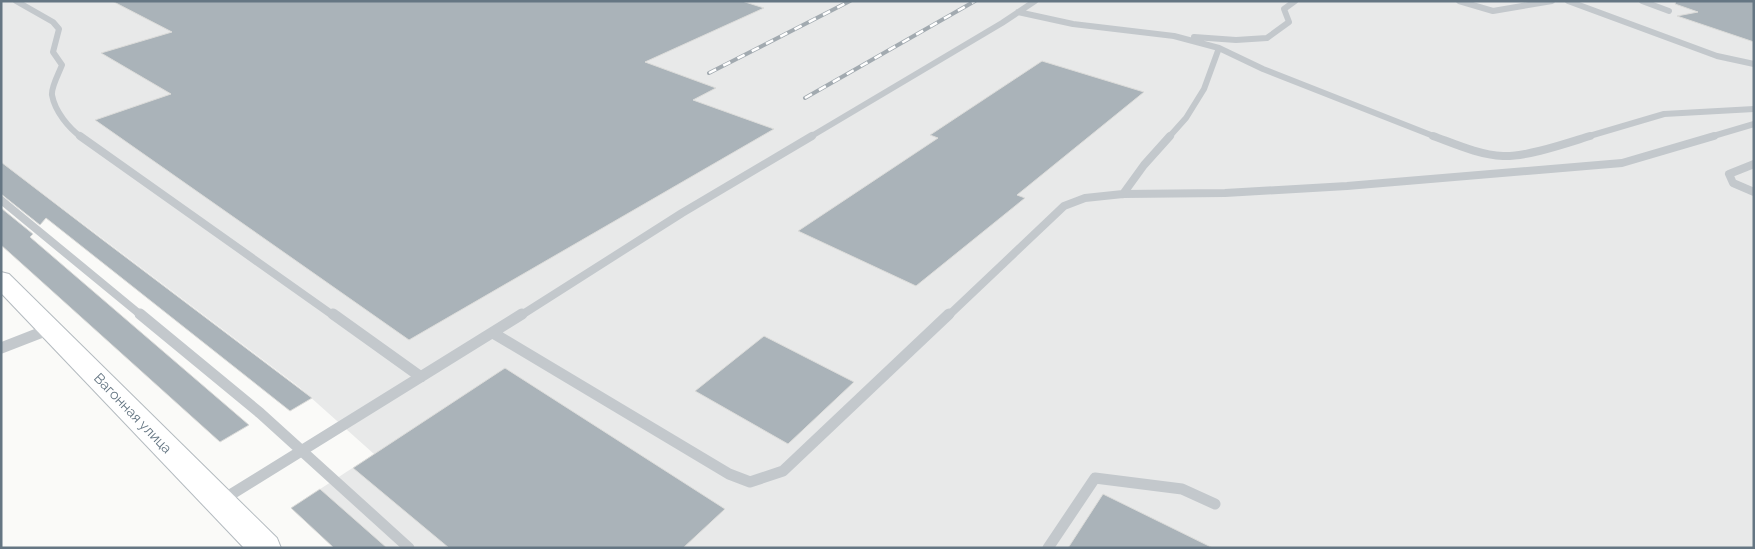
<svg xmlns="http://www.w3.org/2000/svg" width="1755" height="549" viewBox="0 0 1755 549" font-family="Raleway,sans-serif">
<rect width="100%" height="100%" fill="#fafaf8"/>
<path fill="#e8e9e9" d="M1,1H1754V548H334L291,508L374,454L299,387L1,162Z"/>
<path fill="#aab3b9" stroke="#dcdcda" d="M112,1H742L764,8L645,62L716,88L693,100L774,129L409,340L95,120L171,94L101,53L172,32Z
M1676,1H1754V42L1677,16L1698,12L1675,4Z
M1042,61L1144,92L1017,195L1025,198L916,286L798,231L938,138L930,135Z
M1,162L99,237L312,398L290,411L46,218L40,225L1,194Z
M1,208L33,234L30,237L249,425L220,442L1,245Z
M764,336L854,382L788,444L695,391Z
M505,368L725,509L683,548H449L353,468Z
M320,489L387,548H334L291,508Z
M1103,494L1213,548H1068Z"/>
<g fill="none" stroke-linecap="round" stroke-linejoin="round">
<g stroke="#b3babf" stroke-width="2">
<path id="secondary" d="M1,272L9,274L277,538L281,548H244L1,293Z"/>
</g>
<path stroke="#c3c8cc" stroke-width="6" d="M16,1L53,22L59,29L53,52L62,65C59,73 51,87 52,95C55,112 69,128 81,137
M1459,1L1493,11L1552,1
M1568,1L1717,56L1754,64
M1642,1L1669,11
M1018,12L1073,24L1174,36L1219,48L1263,69L1436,137
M1194,37L1236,40L1267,38L1289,22L1284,9L1295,1
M810,137L1002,23L1035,1
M1169,137L1186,118L1204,89L1219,48
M1586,137L1664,114L1754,109
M1710,137L1754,124"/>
<path stroke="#c3c8cc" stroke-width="8" d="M80,136L334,316
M1433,136C1455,144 1479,155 1503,156C1527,157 1567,143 1590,136
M1754,164L1729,174L1733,183L1754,192
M1123,194L1144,165L1170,136
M1,200L142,316
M520,316L682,213L812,136
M948,316L1064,206L1085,198L1123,194L1225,193L1347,186L1622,163L1714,136"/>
<path stroke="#c3c8cc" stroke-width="11" d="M140,314L260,413L409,548
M333,314L421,377
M493,333L729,474L750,482L783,471L949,314
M1,348L50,329
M222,500L522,314
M1048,548L1095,478L1182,489L1215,504"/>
<use href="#secondary" fill="#fff" fill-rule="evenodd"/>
<g stroke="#a2aab0" stroke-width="4">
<path id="rail" d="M709,73L850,1
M805,98L975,1"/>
</g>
<use href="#rail" stroke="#fff" stroke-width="2.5" stroke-dasharray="8" stroke-linecap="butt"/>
</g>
<g text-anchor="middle" stroke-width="5" stroke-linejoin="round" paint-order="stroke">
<g font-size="14" fill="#657683" stroke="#fff">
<text transform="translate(133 413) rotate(46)" y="5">Вагонная улица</text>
</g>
</g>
<rect width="1755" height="549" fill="none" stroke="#657683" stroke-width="5"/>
</svg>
